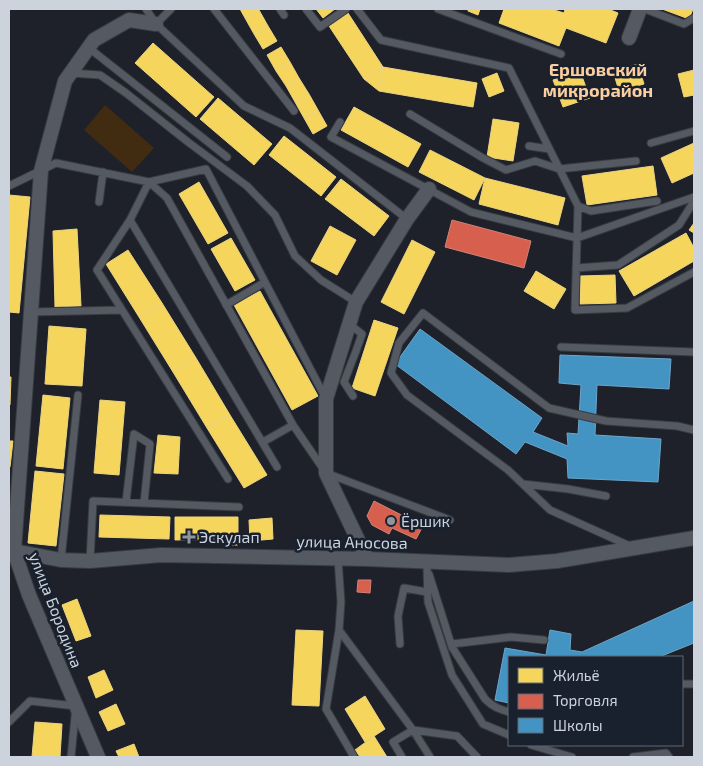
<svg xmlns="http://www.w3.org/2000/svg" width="703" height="766" viewBox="0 0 703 766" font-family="'Exo 2',sans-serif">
<rect width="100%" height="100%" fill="#1e2129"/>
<path fill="#412b11" d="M105,105L154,148L132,172L84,130Z"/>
<path fill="#f6d55c" stroke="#ead482" d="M240,9H258L259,10L245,18Z
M316,9H335L323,18Z
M468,9H480L478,15L468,11Z
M504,9H551L564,13L565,9H608L618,13L606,43L566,28L559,46L499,23Z
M662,9H693L689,19Z
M259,10L268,26L254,34L245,18Z
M348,13L383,67L364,79L329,26Z
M268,26L277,41L263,49L254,34Z
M153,43L214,97L196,117L135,63Z
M281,47L290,62L276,71L267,55Z
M290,62L299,78L286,86L276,71Z
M638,64L644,84L619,91L613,71Z
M383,67L477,83L473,107L379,91Z
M383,67L379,91L364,79Z
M694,70V95L684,97L678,74Z
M580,71L590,98L563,107L553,80Z
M497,73L504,91L489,97L482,79Z
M299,78L309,94L295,102L286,86Z
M309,94L318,110L304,118L295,102Z
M218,98L272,144L254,165L200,119Z
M354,107L421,144L408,167L341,130Z
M318,110L327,126L313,134L304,118Z
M493,119L519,123L513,161L487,157Z
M284,136L336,177L321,196L269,155Z
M694,143V173L672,183L661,158Z
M430,150L485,178L474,200L419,172Z
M653,166L657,195L587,205L582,176Z
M485,178L565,198L558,225L479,204Z
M341,179L389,216L374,236L325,199Z
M199,182L228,233L208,244L179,194Z
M9,195L30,197L19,313L9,312Z
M694,223V233L689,230Z
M330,226L356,240L337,275L311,261Z
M77,229L81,306L55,307L53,231Z
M686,233L694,248V261L634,296L619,271Z
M231,238L255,280L235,291L211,249Z
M412,240L435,252L404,314L381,302Z
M128,250L162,303L139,317L106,264Z
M536,271L566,289L554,309L524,291Z
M615,275L616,303L580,304V276Z
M260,291L318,396L292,410L234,305Z
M162,303L196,358L173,372L139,317Z
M374,320L398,328L375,396L352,388Z
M49,326L86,329L82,386L45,384Z
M196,358L230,415L207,428L173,372Z
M9,377H11L10,405H9Z
M43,395L70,398L63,469L36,466Z
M100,400L125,402L119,475L94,473Z
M230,415L267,475L244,488L207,428Z
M158,435L180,437L178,474L154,473Z
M9,441H13L10,467H9Z
M35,471L64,474L56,546L28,543Z
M100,515L170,517L169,539L99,537Z
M175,517H238V539L175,540Z
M272,518L273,539L250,541L249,520Z
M232,539H238V545H232Z
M77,599L91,636L76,641L62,605Z
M296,630L323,631L319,706L292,705Z
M104,670L113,690L96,698L88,677Z
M365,696L385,729L365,742L345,709Z
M116,704L125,724L108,731L99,712Z
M35,722L62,724L60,757H32Z
M374,736L387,757H360L355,750Z
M134,744L139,757H119L116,751Z"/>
<path fill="#d6604d" stroke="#d38278" d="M452,220L531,241L524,268L445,247Z
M374,501L423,526L416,539L392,528L389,534L372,525L367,516Z
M358,580H371L370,593L357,592Z"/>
<path fill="#4393c3" stroke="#6ca6ca" d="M420,329L542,418L533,432L568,446L567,433L578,434L581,385L559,383L560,355L671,359L669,389L597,385L595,435L661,439L658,482L568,478L567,459L525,442L516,454L395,364Z
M694,601V643L659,657H509V703L495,700L505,648L546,655L550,630L571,634L570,650L582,652Z"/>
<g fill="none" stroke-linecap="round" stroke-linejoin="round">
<g stroke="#373b41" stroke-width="9">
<path id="lane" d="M146,9L156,24L244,106L290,128L407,219
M214,9L294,111
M280,9L284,15
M306,9L320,27L346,9
M357,9L381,40L509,68L578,206L575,310L627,308L694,272
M438,9L561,54
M645,9L684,24L694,18
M156,24L171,9
M89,48L227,157
M71,73L100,75L126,93L188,142L247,186L275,215L295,256L321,280L356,302
M410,114L483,158L506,170L535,161L559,169L636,161
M340,122L331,137L471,212L577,238L694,197
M651,143L694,131
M529,146L549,149
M9,186L56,163L149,182L206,169L325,397
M99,202L103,172
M578,206L591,211L657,201
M130,220L97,270L228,479
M576,268L618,265L679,225L694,201
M226,305L265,282
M31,312L122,310
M349,324L362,334L356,351L344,382L353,396
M561,347L694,352
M263,442L293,425
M277,467L130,220L149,182L167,198L293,425L326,473L450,520
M523,484L568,489L606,496
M126,502L134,434L150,444L144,503
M632,547L550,510L508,470L407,395L391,373L399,343L423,313L549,408L606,421L677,426L694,430
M338,559L341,602L339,630L413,730L430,757
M61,560L78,395
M90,561L93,501L239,507
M427,567L428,602L452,675L483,724L509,735
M429,574L452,647L485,699C493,707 499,709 509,712
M339,630L326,709L354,757
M400,644L398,616L404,588L427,592
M452,644L511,637L544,640
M682,684H694
M9,722L30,701L76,706L71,757
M531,745L572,757
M402,757L393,742L413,730L457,736L477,757
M633,757L666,753L669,757"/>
</g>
<g stroke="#373b41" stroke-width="16">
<path id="street" d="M629,38L640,9
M9,550L61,560L90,561L161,555L367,559L509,565L557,561L694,538
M367,559L326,473V399L356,302L407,219L429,189
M98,757L29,595L14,551L41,171L65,81L94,40L129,20L156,24"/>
</g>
<use href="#lane" stroke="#545962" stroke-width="7"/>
<use href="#street" stroke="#545962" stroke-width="14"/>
</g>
<g fill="#90959d" stroke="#19202e" stroke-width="2">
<circle cx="391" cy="521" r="5"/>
<path d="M186.5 529.5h5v5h5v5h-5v5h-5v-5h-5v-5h5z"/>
</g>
<g text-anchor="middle" stroke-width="5" stroke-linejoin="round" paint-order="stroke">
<g font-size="16" fill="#cdd3dc" stroke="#19202e" text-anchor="start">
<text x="401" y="527">Ёршик</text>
<text x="199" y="543">Эскулап</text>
</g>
<g font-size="16" fill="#cdd3dc" stroke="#19202e">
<text transform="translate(352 542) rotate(1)" y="6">улица Аносова</text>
<text transform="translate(56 610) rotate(69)" y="6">улица Бородина</text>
</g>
<g font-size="18" font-weight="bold" fill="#fcce9f" stroke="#19202e">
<text x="598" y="76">Ершовский<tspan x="598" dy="21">микрорайон</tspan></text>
</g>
</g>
<rect width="703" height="766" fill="none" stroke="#cdd3dc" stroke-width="20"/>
<rect x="508" y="656" width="175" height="90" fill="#19202e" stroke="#616874"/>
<rect x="518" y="668" width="25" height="15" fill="#f6d55c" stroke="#616874"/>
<text x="553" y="681" font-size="15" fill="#cdd3dc">Жильё</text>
<rect x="518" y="694" width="25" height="15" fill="#d6604d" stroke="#616874"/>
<text x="553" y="706" font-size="15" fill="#cdd3dc">Торговля</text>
<rect x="518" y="718" width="25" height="15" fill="#4393c3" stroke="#616874"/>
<text x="553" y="731" font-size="15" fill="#cdd3dc">Школы</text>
</svg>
